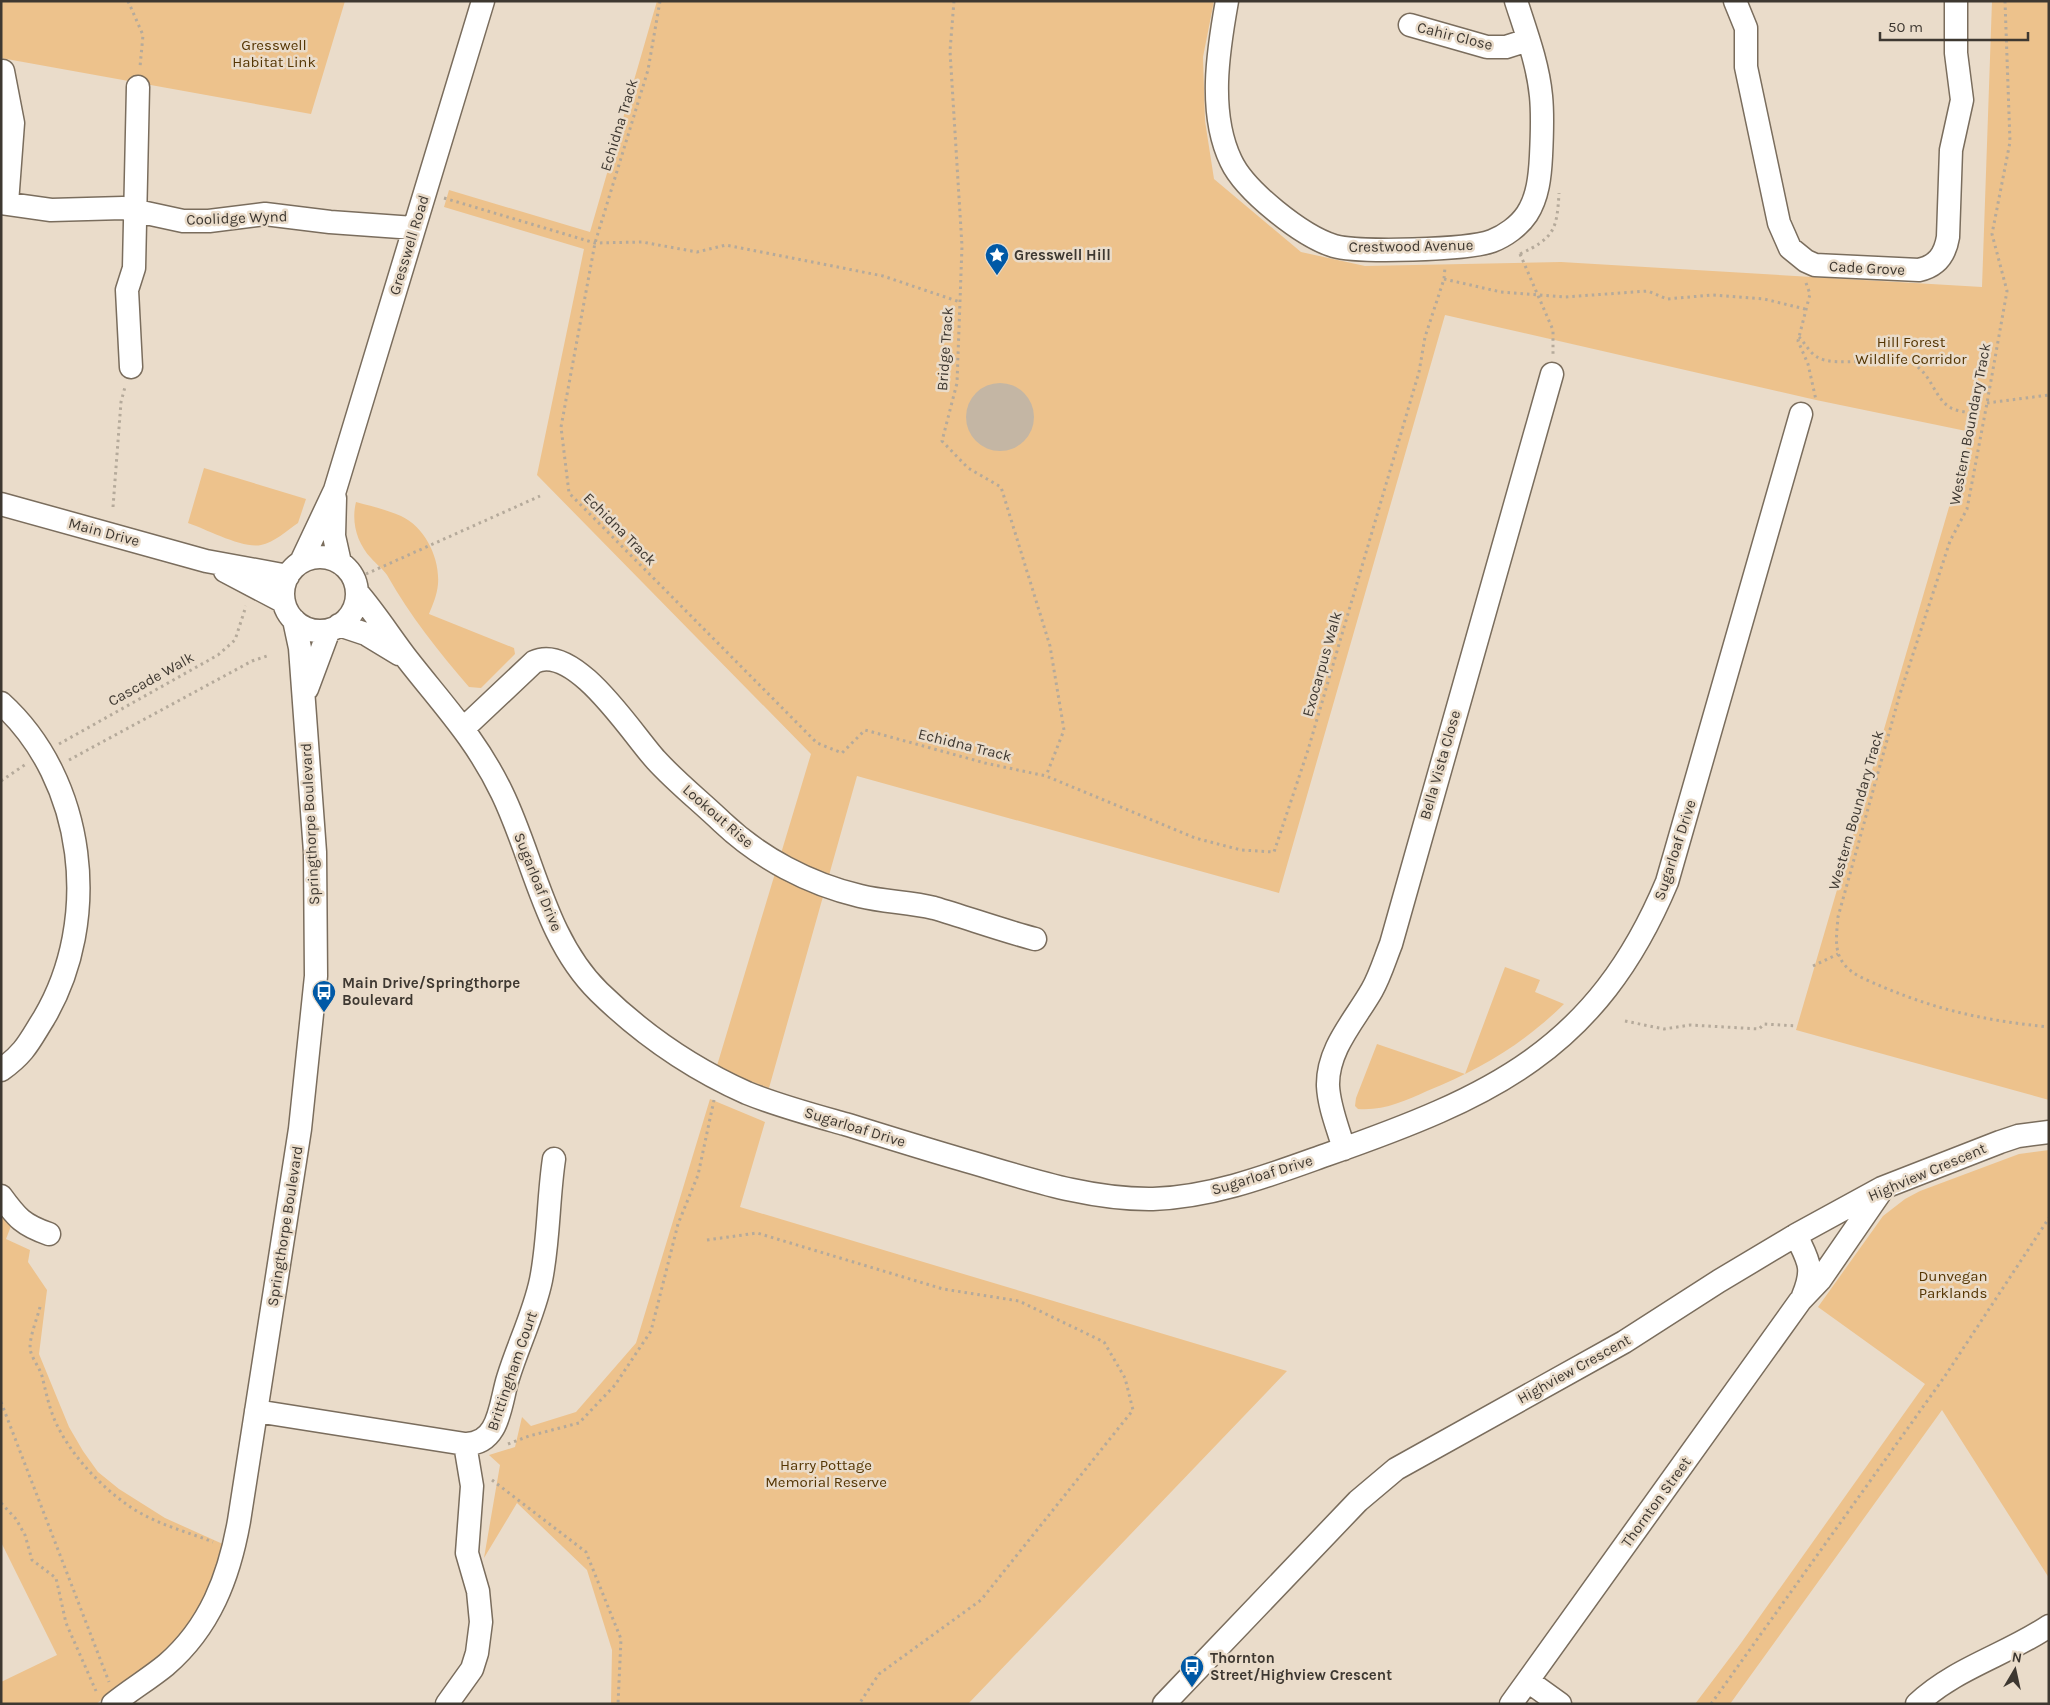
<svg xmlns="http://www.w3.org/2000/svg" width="2050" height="1705" viewBox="0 0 2050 1705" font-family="Karla,sans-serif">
<rect width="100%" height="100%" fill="#eadcca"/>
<path fill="#edc28c" d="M1,1H345L311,114L1,58Z
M657,1H1214L1203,57L1205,121L1214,179L1301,252L1365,266L1561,262L1982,287L1992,1H2049V1100L1796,1030L1971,432L1816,400L1445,315L1279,893L857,776L769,1088L716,1069L811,754L537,475L584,249L444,207L449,190L590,232Z
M204,468L306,499L298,523C288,530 273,543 261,545C243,549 206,529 188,523Z
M356,502C371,506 387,510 401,516C425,527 440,558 438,584C437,595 433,604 429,614L514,648L515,654L481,688L469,687C438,651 411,617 387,575C383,569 376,564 371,558C357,543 351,522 356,502Z
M1505,967L1540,980L1535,992L1564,1004C1522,1045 1481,1069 1427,1091C1405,1101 1383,1111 1358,1109L1355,1106L1356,1098L1377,1044L1465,1074Z
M710,1099L765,1122L740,1207L1287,1371L968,1704H611L612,1650L587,1570L517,1503L484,1558L500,1465L489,1455L515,1447L522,1417L531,1426L576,1412L636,1343Z
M2049,1150V1578L1942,1410L1730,1704H1695L1741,1643L1925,1384L1818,1307L1883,1216L1905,1199L1920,1191L2019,1154Z
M1,1209L11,1226L6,1239L30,1250L28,1262L47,1290L39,1354L69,1427L83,1451L98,1472L119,1489L165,1518L225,1545L215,1579L193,1620L169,1649L96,1704H1V1682L57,1655L1,1542Z"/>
<path fill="#c4b6a4" d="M966 417a34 34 0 1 1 68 0a34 34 0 1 1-68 0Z"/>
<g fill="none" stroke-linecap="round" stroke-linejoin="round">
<g stroke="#7a6d5d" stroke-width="25">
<path id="minor" d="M1227,1C1218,51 1208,113 1231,161C1245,191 1302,236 1334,246C1358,253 1468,250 1492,241C1505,236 1519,226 1527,214C1538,197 1540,176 1541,156C1542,136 1543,116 1541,96C1538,64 1526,32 1516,1
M1735,1L1746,28V67L1779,223L1790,248L1806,261L1815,265L1919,270C1937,266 1945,255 1948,237L1951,150L1962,100L1956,53V1
M1410,25L1487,47H1506L1528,40
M3,71L13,123L7,203
M1,203L51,210L123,208L183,221H209L265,214L330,222L414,228
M131,367L127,290L134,268L138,87
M335,498L334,536L340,563
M1,504L206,561L288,576
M283 594a37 37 0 1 1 74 0a37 37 0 1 1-74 0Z
M301,562L335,490L483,1
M225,571L284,602
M357,592C376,614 391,638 408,660C444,706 476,739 502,793C534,859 545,939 599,992C642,1034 693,1069 747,1093C779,1106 813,1115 845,1124C884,1136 922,1148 960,1159C1023,1177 1086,1200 1153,1199C1213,1197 1270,1175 1326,1155C1491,1097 1596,1051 1667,882L1801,414
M339,625L366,634L399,654
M307,689L329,630
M1,703C86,780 102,920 44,1018C29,1042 25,1053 1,1070
M464,728L534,662C575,642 632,734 656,760C676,782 700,801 722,822C760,858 809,884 860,896C884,902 910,902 934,908C968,918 1001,930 1035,939
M1344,1149C1338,1128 1329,1107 1328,1086C1327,1049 1355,1020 1372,990C1380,976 1385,959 1391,944L1552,374
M1,1196C17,1218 23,1225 49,1234
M1796,1235C1808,1261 1815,1267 1803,1296
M256,1411L465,1444C500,1445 500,1403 508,1378C518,1345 534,1314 541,1280C549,1240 548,1199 554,1159
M1528,1681L1560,1704
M113,1704C130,1690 149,1679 166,1665C210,1627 229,1577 239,1521L300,1129L316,976L315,852L300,648L294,620
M447,1704L472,1669L477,1653L481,1622L478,1591L467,1553L472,1486L465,1444
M1164,1704L1358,1501L1396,1469L1624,1342L1719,1281L1796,1235L1882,1188L2000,1142L2018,1136L2049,1132
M1511,1704L1800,1301L1820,1280L1882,1190
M1917,1704C1955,1668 2006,1655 2049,1626"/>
</g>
<path stroke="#b5aa9b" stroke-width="3" stroke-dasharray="2.5 4" stroke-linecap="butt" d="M128,1L143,35L140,67
M660,1L648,70L595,243L561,427L569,493L817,743L842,753L865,730L985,763L1046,776L1195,838L1241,850L1274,852L1308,750L1419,372L1425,337L1444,279L1445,267
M954,1L950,51L962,246L957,383L942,441L968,468L1001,487L1050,646L1064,730L1046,776
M2005,1L2010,142L1992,234L2007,291L1987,403L1967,509L1950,541L1899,697L1838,917C1837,932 1833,951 1844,964C1853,976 1870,981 1883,987C1940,1011 1988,1021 2049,1027
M444,198L595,243L642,242L697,252L726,245L883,276L960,302
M1520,254C1554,238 1557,230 1559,193
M1520,254L1553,330V356
M1444,279L1501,292L1565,297L1648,291L1667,299L1712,295L1764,299L1805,309
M1806,283L1810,294L1798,341L1808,364L1816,400
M1799,337C1804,342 1810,353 1817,357C1838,369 1883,354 1908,362C1932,370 1932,397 1951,408C1958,412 1970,412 1977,414
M1987,403L2049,395
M113,507L121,402L125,387
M366,574L540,496
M59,744L218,655L235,640L246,606
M69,760L252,661L270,655
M1,781L26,764
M1813,966L1838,954
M1625,1021L1664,1029L1690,1025L1759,1029L1764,1024L1797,1026
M707,1240L757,1233L943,1289L1019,1301L1104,1342L1125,1378L1133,1410L981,1600L879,1674L859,1704
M40,1307C37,1319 30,1335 30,1348C31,1358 39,1366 42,1376C46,1392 49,1408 56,1423C71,1455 100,1486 129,1506C155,1524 185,1531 213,1542
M1,1402L109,1682
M508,1444L529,1436L579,1423L615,1385L651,1331L678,1224L698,1175L714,1100
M492,1480L586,1552L621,1639L618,1704
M1,1503L16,1519L25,1535L32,1560L56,1578L66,1623L96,1691
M1711,1704L1945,1376L2049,1218"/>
<use href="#minor" stroke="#fff" stroke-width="22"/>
</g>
<defs>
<g id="sight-pin" transform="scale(1.25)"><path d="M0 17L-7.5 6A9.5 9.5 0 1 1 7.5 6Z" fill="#0059a6" stroke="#eadcca"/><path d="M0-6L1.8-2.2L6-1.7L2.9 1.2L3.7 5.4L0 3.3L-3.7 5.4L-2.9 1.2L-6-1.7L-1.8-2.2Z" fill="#fff"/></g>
<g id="bus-pin" transform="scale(1.25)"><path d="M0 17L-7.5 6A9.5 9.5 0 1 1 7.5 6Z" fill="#0059a6" stroke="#eadcca"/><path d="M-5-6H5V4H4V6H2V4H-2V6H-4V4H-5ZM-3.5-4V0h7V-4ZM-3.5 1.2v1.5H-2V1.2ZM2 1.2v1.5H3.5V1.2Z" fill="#fff"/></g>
</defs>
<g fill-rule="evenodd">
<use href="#sight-pin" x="997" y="255"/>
<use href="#bus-pin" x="324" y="992"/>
<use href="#bus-pin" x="1192" y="1667"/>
</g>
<g text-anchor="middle" stroke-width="5" stroke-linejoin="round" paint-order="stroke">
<g font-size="15" fill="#3e3831" stroke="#eadcca">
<text transform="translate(1455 36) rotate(14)" y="5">Cahir Close</text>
<text transform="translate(619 125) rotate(-73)" y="5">Echidna Track</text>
<text transform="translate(237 218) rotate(-2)" y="5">Coolidge Wynd</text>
<text transform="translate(409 245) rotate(-73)" y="5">Gresswell Road</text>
<text transform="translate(1411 246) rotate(-1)" y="5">Crestwood Avenue</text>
<text transform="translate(1867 268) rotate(3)" y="5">Cade Grove</text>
<text transform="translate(945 349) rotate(-86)" y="5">Bridge Track</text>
<text transform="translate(1970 424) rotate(-79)" y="5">Western Boundary Track</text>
<text transform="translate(620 529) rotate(45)" y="5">Echidna Track</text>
<text transform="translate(104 532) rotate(15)" y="5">Main Drive</text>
<text transform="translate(1322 664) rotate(-74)" y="5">Exocarpus Walk</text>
<text transform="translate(151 679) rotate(-29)" y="5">Cascade Walk</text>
<text transform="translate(965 745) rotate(14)" y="5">Echidna Track</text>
<text transform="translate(1440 765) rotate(-74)" y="5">Bella Vista Close</text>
<text transform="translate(1856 810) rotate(-74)" y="5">Western Boundary Track</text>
<text transform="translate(718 816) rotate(41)" y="5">Lookout Rise</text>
<text transform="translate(310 824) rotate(-93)" y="5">Springthorpe Boulevard</text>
<text transform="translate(1675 850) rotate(-72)" y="5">Sugarloaf Drive</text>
<text transform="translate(538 882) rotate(68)" y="5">Sugarloaf Drive</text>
<text transform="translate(855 1127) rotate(17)" y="5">Sugarloaf Drive</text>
<text transform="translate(1927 1172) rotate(-23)" y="5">Highview Crescent</text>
<text transform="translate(1262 1175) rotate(-17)" y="5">Sugarloaf Drive</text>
<text transform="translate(285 1226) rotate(-81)" y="5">Springthorpe Boulevard</text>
<text transform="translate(1574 1369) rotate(-29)" y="5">Highview Crescent</text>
<text transform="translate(512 1371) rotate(-71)" y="5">Brittingham Court</text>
<text transform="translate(1656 1502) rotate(-54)" y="5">Thornton Street</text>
</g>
<g font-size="15" fill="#543503" stroke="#eadcca">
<text x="274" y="50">Gresswell<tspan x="274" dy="17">Habitat Link</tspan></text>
<text x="1911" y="347">Hill Forest<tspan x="1911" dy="17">Wildlife Corridor</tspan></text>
<text x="1953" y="1281">Dunvegan<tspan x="1953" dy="17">Parklands</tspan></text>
<text x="826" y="1470">Harry Pottage<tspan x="826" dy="17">Memorial Reserve</tspan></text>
</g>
<g font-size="15" font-weight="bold" fill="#3e3831" stroke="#eadcca" text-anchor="start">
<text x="1014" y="260">Gresswell Hill</text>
<text x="342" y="988">Main Drive/Springthorpe<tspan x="342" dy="17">Boulevard</tspan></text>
<text x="1210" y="1663">Thornton<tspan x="1210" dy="17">Street/Highview Crescent</tspan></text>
</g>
</g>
<rect width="2050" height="1705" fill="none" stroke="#3e3831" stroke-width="5"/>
<g transform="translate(2015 1670) rotate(9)" stroke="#eadcca" stroke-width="4" paint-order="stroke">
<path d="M0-4L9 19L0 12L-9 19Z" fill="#3e3831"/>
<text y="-8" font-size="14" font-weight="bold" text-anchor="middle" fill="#3e3831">N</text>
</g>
<path d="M1880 32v8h148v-8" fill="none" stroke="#3e3831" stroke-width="2.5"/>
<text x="1888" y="32" font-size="15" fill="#3e3831" stroke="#eadcca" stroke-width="4" paint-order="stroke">50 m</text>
</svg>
